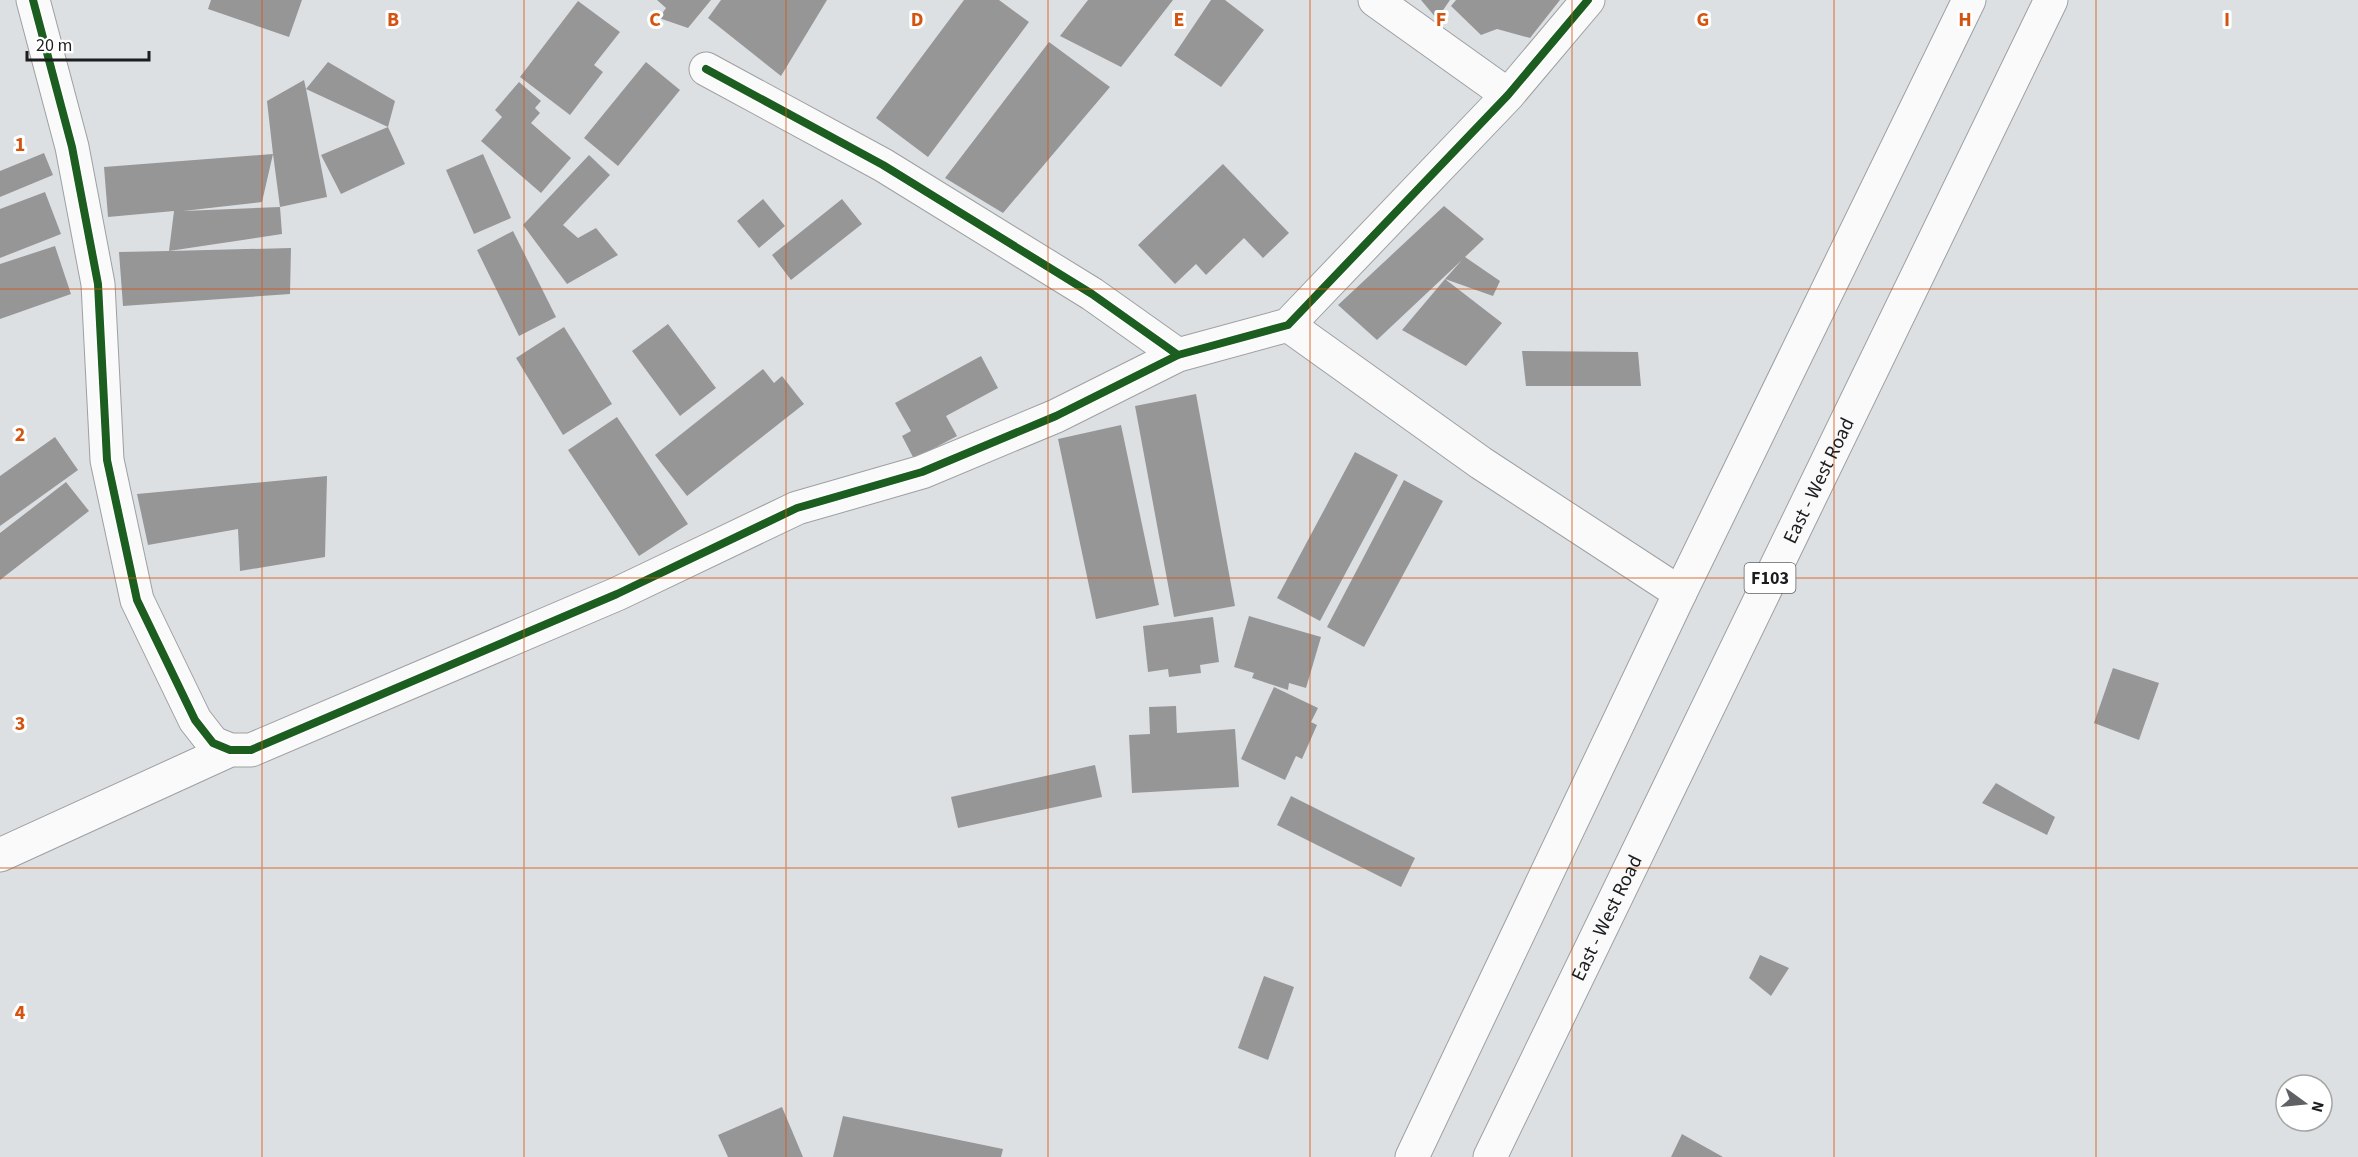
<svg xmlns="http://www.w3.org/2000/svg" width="2358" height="1157" viewBox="0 0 2358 1157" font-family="'Source Sans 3',sans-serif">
<rect width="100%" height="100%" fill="#dde0e3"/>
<path fill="#969697" d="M211,0H302L289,37L208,9Z
M657,0H711L688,28L659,18L666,8Z
M721,0H827L781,76L708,18Z
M964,0H999L1029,22L928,157L876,118Z
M1088,0H1173L1121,67L1060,36Z
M1211,0H1225L1264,30L1221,87L1174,55Z
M1421,0H1450L1437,19Z
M1456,0H1560L1530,38L1497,29L1481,35L1451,6Z
M578,1L620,32L594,65L603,72L570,115L520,77Z
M1049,42L1110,87L1003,213L945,178Z
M328,62L395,101L388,127L306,89L327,197L280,207L273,154L262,202L183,211L280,207L282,234L169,251L291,248L290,294L123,306L119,252L169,251L174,211L108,217L104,167L273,154L267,101L304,80L306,89Z
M646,62L680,90L618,166L584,138Z
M519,82L541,101L535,108L540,113L531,123L571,158L541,193L481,141L502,117L495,110Z
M388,127L405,164L341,194L321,155Z
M44,153L53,175L0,197V171Z
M483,154L511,218L474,234L446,170Z
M589,155L610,175L563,225L578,238L596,228L618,255L567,284L523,225Z
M1223,164L1289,233L1263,258L1244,238L1206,275L1196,264L1175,284L1138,245Z
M45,192L61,234L0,258V209Z
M763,199L785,226L759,248L737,221Z
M842,199L862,224L791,280L772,255Z
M1444,206L1484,239L1465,257L1500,281L1493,296L1445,279L1502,323L1466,366L1402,330L1445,279L1462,260L1377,340L1338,305Z
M513,231L556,317L519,336L477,250Z
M55,246L71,294L0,319V264Z
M668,324L716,388L680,416L632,351Z
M564,327L612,404L563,435L516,358Z
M1522,351L1638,352L1641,386H1526Z
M981,356L998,388L946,416L957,436L914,459L902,436L911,431L895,403Z
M763,369L774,383L782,376L804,404L687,496L655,455Z
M1196,394L1235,606L1174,617L1135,406Z
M617,417L688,524L639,556L568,450Z
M1121,425L1159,605L1096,619L1058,439Z
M55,437L78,470L0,526V476Z
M1355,452L1398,475L1320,621L1277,598Z
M327,476L325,557L240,571L238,529L148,545L137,494Z
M1404,480L1443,501L1364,647L1327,627Z
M66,482L89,511L0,580V533Z
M1249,616L1321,637L1306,688L1289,683L1288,690L1252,678L1254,673L1234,667Z
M1213,617L1219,662L1200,665L1201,673L1169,677L1168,669L1148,672L1143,626Z
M2113,668L2159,683L2139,740L2094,723Z
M1274,687L1318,708L1311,722L1317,725L1302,759L1296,756L1285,780L1241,759Z
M1176,706L1177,733L1235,729L1239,787L1132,793L1129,735L1150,734L1149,707Z
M1095,765L1102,797L958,828L951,797Z
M1996,783L2055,817L2047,835L1982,803Z
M1291,796L1415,858L1401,887L1277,825Z
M1760,955L1789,968L1771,996L1749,978Z
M1264,976L1294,987L1268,1060L1238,1048Z
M782,1107L803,1157H728L718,1135Z
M843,1116L1003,1149L1001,1157H833Z
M1682,1134L1723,1157H1671Z"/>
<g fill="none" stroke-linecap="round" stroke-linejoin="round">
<g stroke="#9da0a2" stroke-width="35">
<path id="minor" d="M33,0L72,147L98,284L107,460L137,600L195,720L213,743L230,750H251L617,594L797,508L922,472L1056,416L1178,355L1288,325L1508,95L1588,0
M1375,0L1508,95
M706,69L883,165L1092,294L1178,355
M1288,325L1481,463L1680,593
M0,855L230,750"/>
</g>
<g stroke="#9da0a2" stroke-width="35">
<g id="major">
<path d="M1412,1157L1680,593L1969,0"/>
<path id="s1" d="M1490,1157L2051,0"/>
</g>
</g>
<use href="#minor" stroke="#fafafb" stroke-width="33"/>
<use href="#major" stroke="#fafafb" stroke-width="33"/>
<g stroke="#fff" stroke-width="11">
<path id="cycleway" d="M33,0L72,147L98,284L107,460L137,600L195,720L213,743L230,750H251L617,594L797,508L922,472L1056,416L1178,355L1288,325L1508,95L1588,0
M706,69L883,165L1092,294L1178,355"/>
</g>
<use href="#cycleway" stroke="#1b5e20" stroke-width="8"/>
</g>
<path fill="none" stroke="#d4530e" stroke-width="1.5" stroke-opacity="0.55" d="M262,0V1157M524,0V1157M786,0V1157M1048,0V1157M1310,0V1157M1572,0V1157M1834,0V1157M2096,0V1157M0,289H2358M0,578H2358M0,868H2358"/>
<g text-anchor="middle" stroke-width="6" stroke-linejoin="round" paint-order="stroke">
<rect fill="#fff" stroke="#5f6162" stroke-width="1.5" x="1744.5" y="563" width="51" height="30" rx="4.5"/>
<g font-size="18" font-weight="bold" fill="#1b1d1f">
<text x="1770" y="584">F103</text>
</g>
<g font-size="20" fill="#1b1d1f" stroke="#fff">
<text dy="7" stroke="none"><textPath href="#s1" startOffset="752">East - West Road</textPath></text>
<text dy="7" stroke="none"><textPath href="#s1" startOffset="266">East - West Road</textPath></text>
</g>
</g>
<g font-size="20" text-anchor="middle" font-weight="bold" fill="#d4530e" stroke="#fff" stroke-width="6" stroke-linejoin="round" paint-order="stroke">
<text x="393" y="26">B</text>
<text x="655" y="26">C</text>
<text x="917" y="26">D</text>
<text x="1179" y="26">E</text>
<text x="1441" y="26">F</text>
<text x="1703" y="26">G</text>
<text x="1965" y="26">H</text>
<text x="2227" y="26">I</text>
<text x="20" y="151">1</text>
<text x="20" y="441">2</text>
<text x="20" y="730">3</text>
<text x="20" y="1019">4</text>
</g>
<g transform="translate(2304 1103) rotate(105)"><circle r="28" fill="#ffffff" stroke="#a4a5a5" stroke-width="1.5"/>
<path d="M0-4.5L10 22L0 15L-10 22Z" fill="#5f6164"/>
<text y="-9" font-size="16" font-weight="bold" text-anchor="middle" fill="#1b1d1f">N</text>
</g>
<path d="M27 51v9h122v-9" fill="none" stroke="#1b1d1f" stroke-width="3"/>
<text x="36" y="51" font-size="18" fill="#1b1d1f" stroke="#ffffff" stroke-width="4.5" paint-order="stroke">20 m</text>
</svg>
